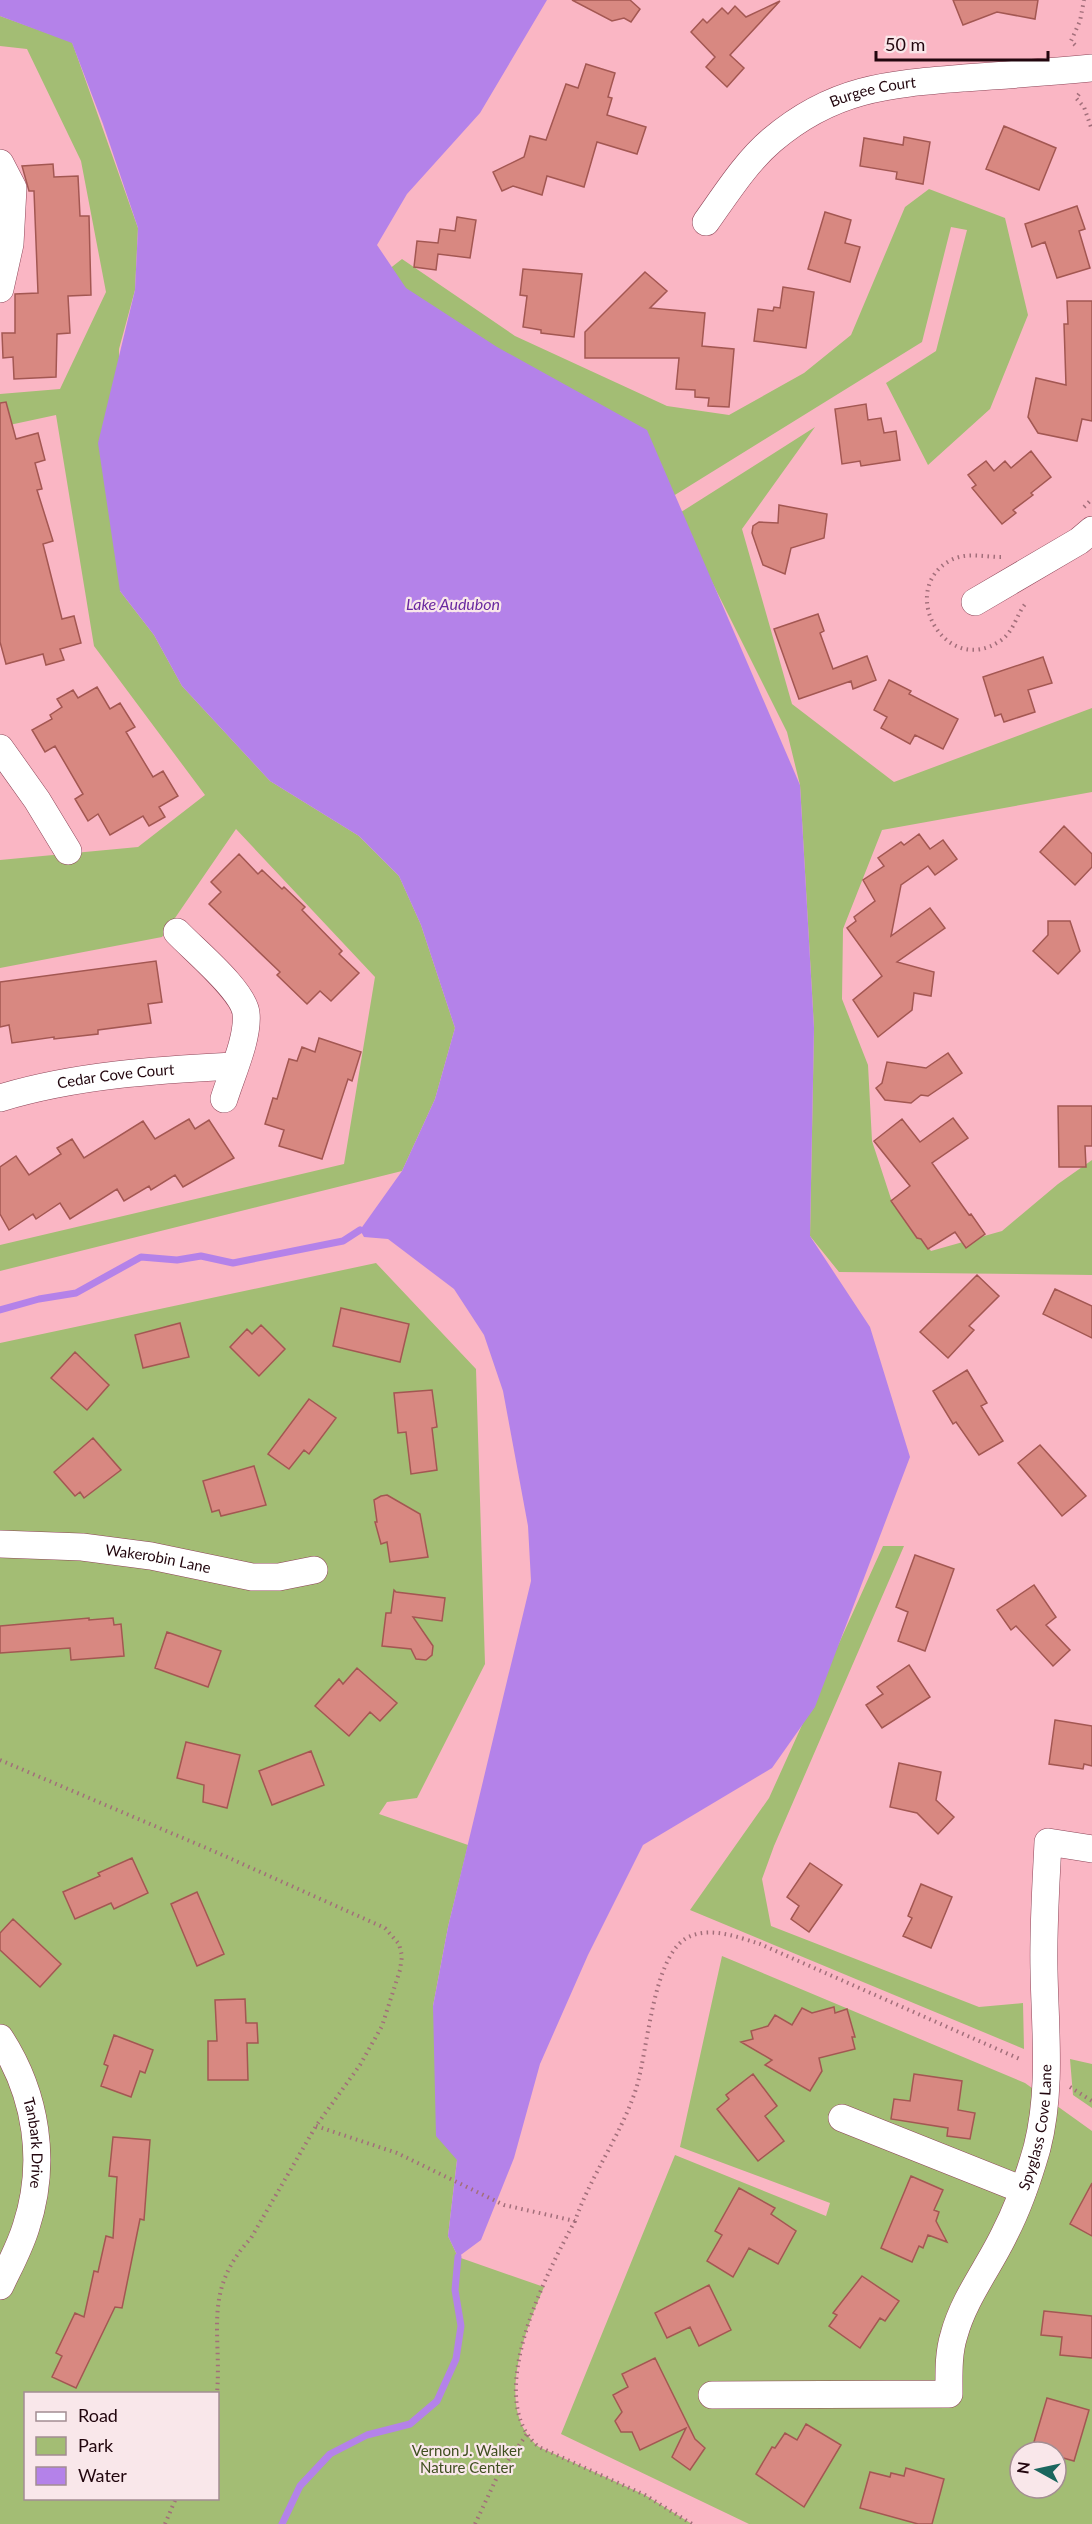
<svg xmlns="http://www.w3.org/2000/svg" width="1092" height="2524" viewBox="0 0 1092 2524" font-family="Lato,sans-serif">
<rect width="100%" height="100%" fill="#fab6c4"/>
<path fill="#a3bd74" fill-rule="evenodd" d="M0,16L72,42L138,228L135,290L119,349L120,591L154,635L182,686L270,781L359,836L399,876L421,925L455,1028L435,1099L402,1171L0,1271V1245L344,1164L375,977L236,829L162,937L0,968V860L138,847L205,795L94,646L56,415L0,427V394L60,389L106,292L81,161L27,49L0,46Z
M929,189L1005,218L1028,315L990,409L928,465L886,383L936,351L967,230L951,227L922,342L670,498L370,284L402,259L515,336L667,406L729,415L804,373L851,335L905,207Z
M815,427L742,529L792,704L894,782L1092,708V792L882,830L843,929L842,999L868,1065L872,1141L891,1199L931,1251L1002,1231L1058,1184L1092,1160V1275L839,1272L810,1236L814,1028L800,785L787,732L678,514Z
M376,1263L476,1369L485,1664L417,1798L387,1802L379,1814L468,1845L448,1927L433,2006L457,2160L448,2236L458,2257L544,2287C525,2331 493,2410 539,2447L645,2495L692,2524H0V1343ZM26,2394H218V2498H26Z
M883,1546H904L774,1846L762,1879L771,1926L979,2007L1023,2003L1024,2049L690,1910L769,1798Z
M722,1956L1025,2083L1092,2131V2524H749L561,2434L675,2155L826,2216L830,2203L680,2147ZM1020,2452H1056V2488H1020Z
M1070,2059L1092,2064V2108L1073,2095Z"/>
<path fill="#b482e9" d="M0,0H547L480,113L407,194L377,245L406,288L497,347L647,430L800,785L814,1028L810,1236L870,1327L910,1457L815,1707L772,1768L643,1845L588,1955L540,2064L514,2158L481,2240L458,2257L448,2236L457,2160L436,2136L433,2006L448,1927L531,1581L528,1526L503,1391L484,1335L454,1289L388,1239L364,1237L360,1230L402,1171L435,1099L455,1028L421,925L399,876L359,836L270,781L182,686L154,635L120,591L98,443L135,290L138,228L103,124L72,43L0,16Z"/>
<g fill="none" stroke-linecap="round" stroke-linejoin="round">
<path stroke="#b482e9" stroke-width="7" d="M0,1310L39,1299L76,1293L141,1257L177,1260L201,1256L233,1263L343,1241L360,1230
M282,2524L300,2486L330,2454L367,2435L410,2424L437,2401L456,2359L461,2326L455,2290L458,2257"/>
</g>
<path fill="#d88881" stroke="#a35752" stroke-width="1.5" d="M572,0H630L640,9L631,22L624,18L612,21Z
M953,0H1038L1035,19L997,12L963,25Z
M780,1L730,55L744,68L727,87L706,67L715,57L691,32L703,19L707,23L722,8L728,14L735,6L746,17Z
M586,64L615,73L608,97L612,98L607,115L646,127L637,154L597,142L584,187L547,176L542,195L513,186L502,191L493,172L524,157L530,136L546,140L566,84L578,88Z
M1004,126L1056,148L1039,190L986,169Z
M904,137L930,142L923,184L896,179L897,172L860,166L864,138L903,145Z
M53,164L54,177L78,176L80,216H89L91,295L68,296L70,333L57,334L56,377L14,379L13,357L3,358L2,333H15V294L38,293L34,191H29L22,166Z
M1077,206L1085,229L1079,231L1090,268L1057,278L1045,242L1032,247L1025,224Z
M825,212L851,220L845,243L860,247L850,282L808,269Z
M457,217L476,220L470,258L438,254L436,270L414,267L417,241L438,243L440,229L455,231Z
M523,269L582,274L574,337L541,333V330L523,327L527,296L520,295Z
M645,272L667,291L650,308L705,313L702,346L734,349L729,407L708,406L709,398L695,397V390L676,389L679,358H585V332Z
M783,287L814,292L806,348L754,341L758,309L773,311L774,307L780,308Z
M1067,301H1092V421L1082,419L1077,441L1038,433L1028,417L1036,378L1066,385L1064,324H1068Z
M6,402L16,439L38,433L45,460L35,463L42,489L37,490L53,541L43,544L62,619L74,616L81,643L60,649L64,660L46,665L43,654L6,664L0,642V403Z
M866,404L868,420L881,418L884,433L896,431L900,460L861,466L860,461L842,464L835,409Z
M1031,451L1051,477L1031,493L1033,495L1013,510L1016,513L1002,524L972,488L976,485L968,475L986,461L994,471L1005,461L1011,468Z
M779,505L827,514L824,538L791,548L785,574L763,565L752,533L753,526L759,522L778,523Z
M818,614L824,631L820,633L833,669L867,656L876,680L853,689L851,681L799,699L774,629Z
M1043,657L1052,683L1028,690L1035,712L1004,722L1001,714L995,716L983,677Z
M889,680L911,691L909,694L958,719L943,749L915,735L910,744L881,728L887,717L874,710Z
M97,687L110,709L120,703L135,727L126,732L153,777L163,771L178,796L159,807L165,817L149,826L143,816L110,835L98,814L88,821L75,799L83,794L55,746L45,752L32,730L52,719L50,715L62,707L57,699L73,690L78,698Z
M1064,826L1092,854V867L1075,885L1040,852Z
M919,834L930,849L943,840L957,859L935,875L928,866L901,885L891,936L930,908L945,928L897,962L934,972L931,996L914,993L912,1010L878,1037L853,1000L882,976L847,928L856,921L854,917L875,901L863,880L884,866L878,858L901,842L904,845Z
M239,854L258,874L262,870L282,889L284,887L305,907L302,910L342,951L339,954L359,973L331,1001L320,991L307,1004L277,975L280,972L209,904L221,892L211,882Z
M1048,921H1070L1080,951L1058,974L1033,951L1048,935Z
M156,961L162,1002L148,1004L151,1023L98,1030V1034L54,1039V1037L12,1043L9,1025L0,1027V982Z
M319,1038L361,1052L352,1081L348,1079L322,1159L279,1146L284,1130L265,1124L273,1098L277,1099L289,1059L297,1061L302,1047L315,1052Z
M948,1053L962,1073L928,1096L921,1095L911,1103L885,1100L876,1088L882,1083L887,1062L926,1068Z
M1058,1106H1092V1146H1085L1086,1167H1059Z
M953,1118L968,1138L932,1163L969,1215L971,1214L985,1234L966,1248L955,1232L928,1249L921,1239L917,1238L891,1201L910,1186L874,1141L902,1119L920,1142Z
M189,1119L195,1129L209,1120L234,1158L183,1187L175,1175L151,1190L149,1186L124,1201L117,1189L70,1219L60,1203L36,1219L33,1214L9,1230L0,1214V1167L16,1156L29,1175L61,1154L57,1148L72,1139L84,1158L143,1121L155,1139Z
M977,1275L999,1296L969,1326L974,1330L948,1358L920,1332Z
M1055,1289L1092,1306V1338L1043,1314Z
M341,1308L409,1324L400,1362L333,1346Z
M180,1323L189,1357L143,1368L135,1335Z
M261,1325L285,1349L259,1376L230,1347L247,1329L252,1334Z
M75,1352L109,1385L87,1410L51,1378Z
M967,1370L987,1403L981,1406L1003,1441L979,1455L956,1422L953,1424L933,1391Z
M432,1390L437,1427L432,1428L437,1470L411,1474L406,1432L398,1433L394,1393Z
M309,1399L336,1418L309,1454L304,1450L289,1469L268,1454Z
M93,1438L121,1470L84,1498L80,1492L75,1496L54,1472Z
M1040,1445L1086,1496L1062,1516L1018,1463Z
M254,1466L266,1505L221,1516L219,1510L212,1512L203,1481Z
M387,1495L420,1514L428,1557L390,1562L387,1542L381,1544L375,1522H377L374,1500L381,1496Z
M915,1555L954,1569L925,1651L898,1641L908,1612L896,1607Z
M1034,1585L1056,1617L1046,1625L1070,1650L1053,1666L1016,1626L1011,1630L997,1610Z
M394,1590L396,1592L445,1598L442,1621L413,1617L433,1646L432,1655L426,1660L416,1659L411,1649L382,1646L386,1613H391Z
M89,1618V1620L113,1618L114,1625L121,1624L124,1656L71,1660L70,1648L0,1653V1626Z
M167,1632L221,1651L208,1687L155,1668Z
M909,1665L930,1697L882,1728L866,1705L883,1694L877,1687Z
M357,1668L397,1703L380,1721L370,1712L349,1736L315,1706L339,1679L343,1684Z
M1055,1720L1092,1726V1766L1084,1764L1083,1769L1049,1764Z
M186,1742L240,1755L227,1808L203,1802L204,1785L177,1778Z
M311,1751L324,1785L272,1805L259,1771Z
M899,1763L941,1772L936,1800L954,1817L938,1834L917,1813L890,1807Z
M132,1858L148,1893L114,1909L111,1903L75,1919L63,1892L100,1876L98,1873Z
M810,1863L842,1885L809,1932L791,1919L799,1906L787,1897Z
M921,1884L952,1897L931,1948L903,1936L912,1918L908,1916Z
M197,1892L224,1954L197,1966L171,1904Z
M13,1919L61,1964L40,1987L0,1950V1933Z
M245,1999L246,2023H257L258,2043H247L248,2080H208V2041H217L215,2000Z
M834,2007L835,2013L847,2009L855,2037H852L855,2049L819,2058L822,2071L810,2091L765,2065L772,2060L741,2042L753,2039L751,2031L768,2026L775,2015L792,2025L802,2008L812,2013Z
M114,2035L153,2050L145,2073L140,2071L131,2097L101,2086L108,2066L104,2064Z
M753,2074L777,2106L765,2116L784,2141L758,2161L717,2109L729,2099L726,2095Z
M914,2074L962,2081L958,2110L975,2113L970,2139L947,2136L948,2128L891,2119L894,2099L910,2101Z
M113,2137L150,2140L144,2220L140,2219L122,2308L115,2307L76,2388L52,2377L62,2356L56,2353L75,2313L84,2317L94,2271L98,2272L106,2236L113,2238L117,2177L109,2176Z
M911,2176L943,2190L934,2210L939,2212L936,2221L947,2242L928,2235L923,2248L919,2246L912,2262L881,2248Z
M1092,2183V2236L1070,2224Z
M739,2188L775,2208L771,2214L796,2231L778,2264L749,2248L733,2277L707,2261L722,2235L715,2231Z
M862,2276L899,2301L885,2321L880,2318L860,2348L829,2326L837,2315L833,2313Z
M709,2285L731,2330L699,2346L690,2327L667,2338L655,2313Z
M1044,2311L1092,2316V2358L1060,2355L1062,2337L1041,2335Z
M655,2358L695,2439L705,2448L690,2470L672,2457L686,2428L640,2450L632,2432H621L615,2421L622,2412L613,2395L628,2387L622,2374Z
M1047,2398L1089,2410L1074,2461L1056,2456V2452H1031Z
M806,2424L841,2445L804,2507L756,2474L772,2447L775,2448L785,2433L797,2440Z
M906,2468L944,2479L932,2524H918L860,2508L870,2472L890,2477L891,2473L904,2476Z"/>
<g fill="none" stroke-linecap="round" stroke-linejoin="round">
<g stroke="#8d4457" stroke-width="28">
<g id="minor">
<path d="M0,163L13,188L10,244L0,289"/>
<path id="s1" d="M706,222C726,194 746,162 772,140C833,88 888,84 964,78C1007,75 1049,72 1092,68"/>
<path d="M975,602L1079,541L1092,530"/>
<path d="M0,748L37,800L68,851"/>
<path d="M177,932C194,950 243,990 246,1013C249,1037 231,1076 224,1099"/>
<path id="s2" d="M0,1098C76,1075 156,1070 234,1066"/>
<path id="s3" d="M0,1544L82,1547L151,1556L252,1577H279L314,1570"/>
<path id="s4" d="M0,2038C37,2095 47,2163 26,2227C20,2247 9,2267 0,2286"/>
<path d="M842,2118L1023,2190"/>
<path id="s5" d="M712,2395L949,2394C949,2375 948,2354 954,2335C964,2298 989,2267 1005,2233C1019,2206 1029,2176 1037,2148C1052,2089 1045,2030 1044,1970C1043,1928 1046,1885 1048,1842L1092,1849"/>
</g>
</g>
<path stroke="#a26e7a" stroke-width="4" stroke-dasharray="1.5 4.5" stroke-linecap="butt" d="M1075,45L1071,41L1080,21L1084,0
M1079,94L1076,98L1084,107L1092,130
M1084,507L1092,499
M1001,557C984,557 967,552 951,560C896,589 945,678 1000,641C1014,632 1016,615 1026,603
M0,1760L218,1853L385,1928L399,1944L402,1956L400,1970L382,2026L360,2065L316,2126L251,2238C202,2291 222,2331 217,2394
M1070,2087L1092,2101
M316,2126L397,2153L504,2205L575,2221C591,2175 621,2135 636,2089C648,2051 652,1961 685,1939C707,1925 738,1937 760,1944L1022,2060
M575,2221C547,2272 481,2400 539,2447L645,2495L692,2524
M165,2524L176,2498
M475,2524L498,2475L527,2434"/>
<use href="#minor" stroke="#fff" stroke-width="27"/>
</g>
<g text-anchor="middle" stroke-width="4.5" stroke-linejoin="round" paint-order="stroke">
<g font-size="15" fill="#22060e" stroke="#f9e7ea">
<text dy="5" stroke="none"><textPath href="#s1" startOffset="219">Burgee Court</textPath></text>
<text dy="5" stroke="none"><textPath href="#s2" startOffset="118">Cedar Cove Court</textPath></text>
<text dy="5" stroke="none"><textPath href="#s3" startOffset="159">Wakerobin Lane</textPath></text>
<text dy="5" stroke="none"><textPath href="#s5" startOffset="522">Spyglass Cove Lane</textPath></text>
<text dy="5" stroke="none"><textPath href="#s4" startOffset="112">Tanbark Drive</textPath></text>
</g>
<g font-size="15" fill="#3f4f20" stroke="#f9e7ea">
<text x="467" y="2456">Vernon J. Walker<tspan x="467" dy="17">Nature Center</tspan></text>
</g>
<g font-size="16" font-style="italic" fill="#6a28a0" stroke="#f9e7ea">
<text x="453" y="610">Lake Audubon</text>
</g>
</g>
<rect x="24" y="2392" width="195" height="108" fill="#f9e7ea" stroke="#a38d92" stroke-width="1.5"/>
<rect x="36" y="2412" width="30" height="9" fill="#ffffff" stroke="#a38d92" stroke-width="1.5"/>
<text x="78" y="2422" font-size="18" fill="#22060e">Road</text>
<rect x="36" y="2437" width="30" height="18" fill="#a3bd74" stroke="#a38d92" stroke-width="1.5"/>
<text x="78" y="2452" font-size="18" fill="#22060e">Park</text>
<rect x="36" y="2467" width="30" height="18" fill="#b482e9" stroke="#a38d92" stroke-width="1.5"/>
<text x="78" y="2482" font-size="18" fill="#22060e">Water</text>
<g transform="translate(1038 2470) rotate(278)"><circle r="28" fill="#f9e7ea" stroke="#a38d92" stroke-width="1.5"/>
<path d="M0-4.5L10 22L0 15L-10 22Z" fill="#1b665e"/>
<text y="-9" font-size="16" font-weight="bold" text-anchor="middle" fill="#22060e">N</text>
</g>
<path d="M876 51v9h172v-9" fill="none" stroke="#22060e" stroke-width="3"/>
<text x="885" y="51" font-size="18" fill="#22060e" stroke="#f9e7ea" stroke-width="4.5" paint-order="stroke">50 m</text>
</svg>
